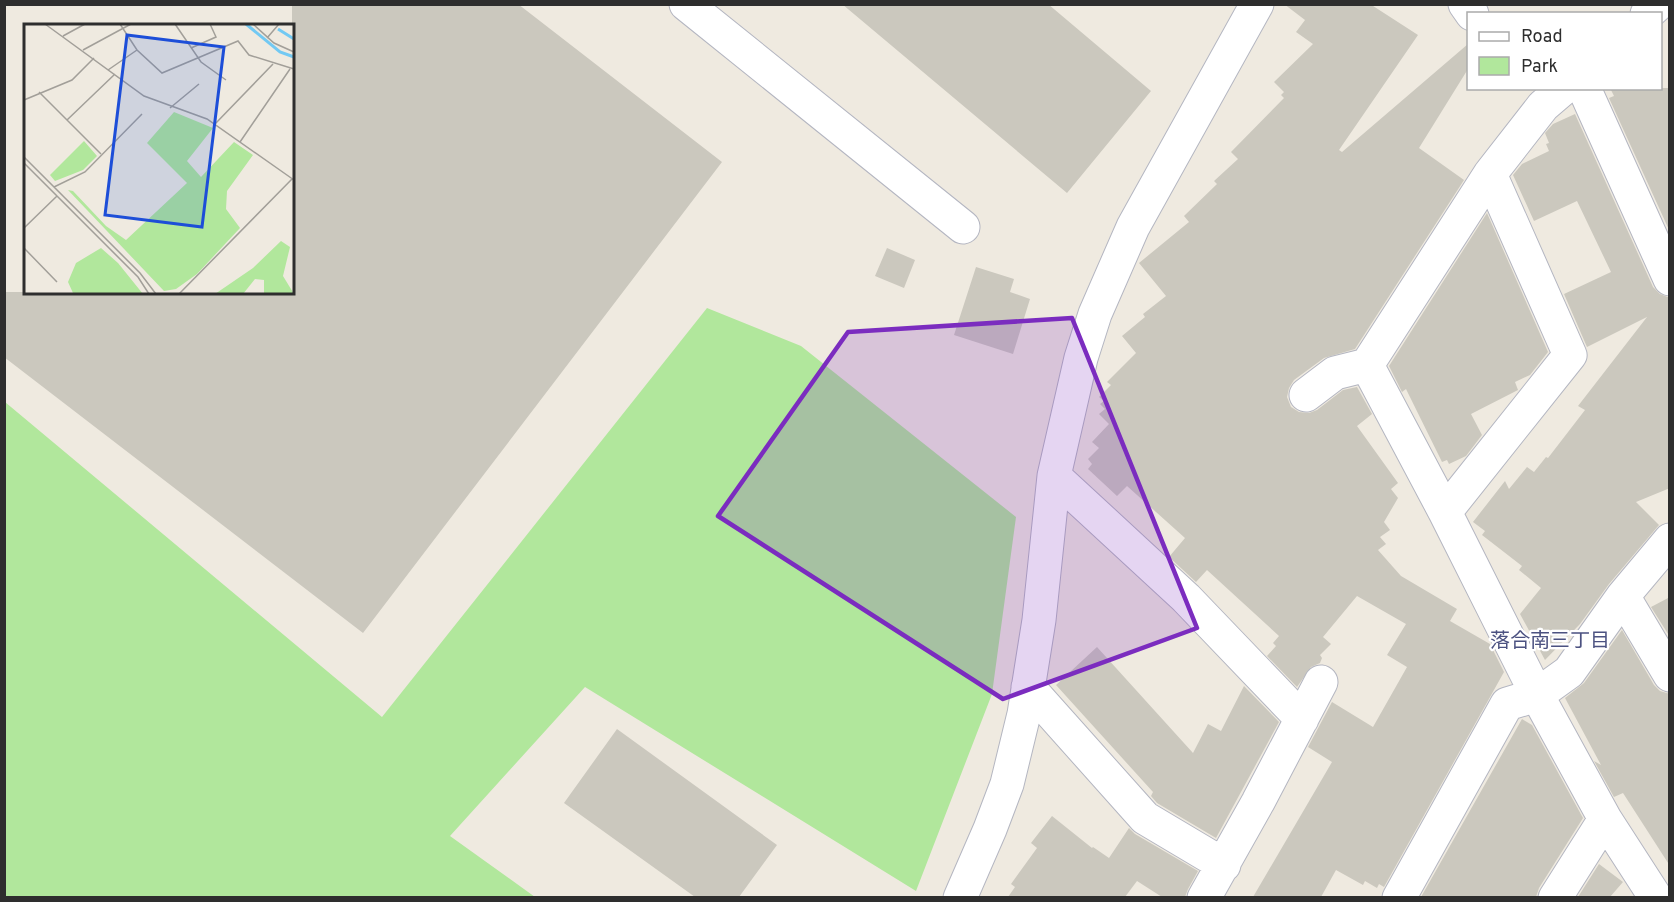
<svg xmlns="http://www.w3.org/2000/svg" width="1674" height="902" viewBox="0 0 1674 902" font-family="Overpass,'Noto Sans JP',sans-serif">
<rect width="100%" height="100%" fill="#efeae0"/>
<path fill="#b1e79c" d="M707,308L801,346L1016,517L992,694L916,891L585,687L450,836L535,897H5V402L382,717Z"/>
<path fill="#cbc8be" d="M292,4H518L722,162L363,633L4,357V292H292Z
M842,4H1048L1151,91L1067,193Z
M1284,4H1370L1418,35L1339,150L1342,152L1468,44V69L1419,148L1464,180L1355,349L1324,358L1294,380L1289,388L1287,397L1291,407L1299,412L1309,413L1317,410L1343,390L1357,387L1372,414L1357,426L1398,483L1391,489L1398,498L1384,522L1390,530L1380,537L1386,544L1378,550L1401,576L1457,609L1450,621L1490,644L1504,672L1384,887L1379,884L1377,888L1365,881L1363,885L1336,870L1321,897H1253L1332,762L1308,747L1332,702L1373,727L1407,667L1387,655L1406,624L1357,596L1323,637L1331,644L1320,655L1322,658L1320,663L1311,667L1297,687L1267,656L1276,646L1273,643L1279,636L1207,570L1196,582L1169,557L1185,538L1127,486L1117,496L1088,469L1092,464L1088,459L1099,448L1092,442L1109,424L1099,414L1105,409L1100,404L1104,401L1099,397L1111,385L1107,382L1136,353L1122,336L1145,317L1143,314L1166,296L1139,263L1189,222L1184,216L1217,184L1214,181L1238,159L1231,152L1284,98L1281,95L1284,92L1274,82L1313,44L1296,32L1305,20Z
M1610,88H1670V232L1609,98L1614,96Z
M1575,114L1653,287L1660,294L1670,298V488L1636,502L1659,525L1609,584L1580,624L1545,660L1520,614L1541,588L1519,570L1522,566L1482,535L1485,531L1473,522L1505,481L1509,489L1527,467L1534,472L1546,457L1548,458L1585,410L1578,406L1647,317L1587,347L1564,294L1611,272L1577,201L1534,221L1513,175L1522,164L1549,151L1546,144L1549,143L1545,133L1553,124Z
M1487,213L1548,352L1530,375L1515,382L1518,390L1471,414L1482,435L1466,456L1449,464L1447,460L1442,462L1406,389L1402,392L1389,366Z
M887,248L915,260L904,288L875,276Z
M976,267L1014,279L1010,292L1030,299L1013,354L954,335Z
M1670,597V637L1651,607Z
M1622,630L1654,685L1660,691L1670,694V866L1623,793L1614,797L1594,761L1601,765L1565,698L1584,683Z
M1097,647L1193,753L1208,724L1221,731L1244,686L1279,722L1216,838L1157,803L1151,796L1153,792L1056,685Z
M1522,719L1532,725L1583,818L1539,888L1536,897H1421Z
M617,729L777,845L739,897H695L564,803Z
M1052,816L1092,848L1093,847L1109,858L1129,828L1135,834L1198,871L1188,889L1185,897H1162L1137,881L1125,897H1008L1015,887L1011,884L1037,848L1031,843Z
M1599,864L1623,882L1610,897H1578Z"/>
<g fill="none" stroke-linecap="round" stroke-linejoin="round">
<g stroke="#b4b6c1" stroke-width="35">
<path id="minor" d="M686,4L963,227
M1465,4L1472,14
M1647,14L1658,4
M1584,88L1670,279
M1367,365L1445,512L1537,695L1605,819L1656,898
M1306,395L1335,373L1367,365L1490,174L1543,106L1564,88
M1054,476L1186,598L1302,719
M1445,512L1570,355L1490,174
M1623,596L1670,675
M1028,687L1145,818L1224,865
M960,898L990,829L1007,784L1024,714L1039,620L1054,476L1081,358L1095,314L1133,227L1257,4
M1204,898L1258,802L1321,682
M1399,898L1507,704L1537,695L1569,672L1623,596L1670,540
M1555,898L1605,819"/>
</g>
<use href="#minor" stroke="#fff" stroke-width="33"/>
</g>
<path fill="#7b2cbf" fill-opacity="0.2" stroke="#7b2cbf" stroke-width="4.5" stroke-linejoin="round" d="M1072,318L1197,628L1003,699L718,516L848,332Z"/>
<g text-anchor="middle" stroke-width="4.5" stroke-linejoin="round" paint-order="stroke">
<g font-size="20" fill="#4c5281" stroke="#fff">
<text x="1550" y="647">落合南三丁目</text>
</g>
</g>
<g transform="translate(24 24)">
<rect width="270" height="270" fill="#efeae0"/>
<path d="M150,88L189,104L163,137L177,153L210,118L229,131L203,167L202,185L216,204L173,250L152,265L140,267L44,166L49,167L82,202L102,216L163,159L123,119ZM60,117L73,132L59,146L31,157L26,151ZM257,217L266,223L259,252L270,270H240V256L231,255L219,270H191L229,244ZM77,224L94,239L119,270L49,269L44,258L52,239Z" fill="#b1e79c"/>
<path fill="none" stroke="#72c9f3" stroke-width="3" d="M222,0L256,28L270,33M254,5L270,15"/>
<path fill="none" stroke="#a29f99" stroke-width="1.5" d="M21,0L120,72L183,95L270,156M96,0L113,26L138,49L214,17L225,31L270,45M151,0L177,38L202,56M229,0L250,19L270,28M39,12L61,0M243,14L255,0M167,24L192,13L186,0M59,26L107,0M84,46L113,26M15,68L77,130M0,76L48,56L70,34M146,84L175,60M43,96L91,50M191,100L249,40M216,118L266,45M0,133L116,249L132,270M0,139L114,253L125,270M30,163L61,148L118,90M0,204L33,172M0,224L33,258M155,270L268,155"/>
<path fill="#1d4ed8" fill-opacity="0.15" stroke="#1d4ed8" stroke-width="3" d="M103,11L200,23L178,203L81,191Z"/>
<rect width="270" height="270" fill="none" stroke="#2e2e2e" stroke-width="3"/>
</g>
<rect width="1674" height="902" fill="none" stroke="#2e2e2e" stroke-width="12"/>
<rect x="1467" y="12" width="195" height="78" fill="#ffffff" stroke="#ababab" stroke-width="1.5"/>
<rect x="1479" y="32" width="30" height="9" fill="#ffffff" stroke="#ababab" stroke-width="1.5"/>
<text x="1521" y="42" font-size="18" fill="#2e2e2e">Road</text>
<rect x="1479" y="57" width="30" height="18" fill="#b1e79c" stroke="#ababab" stroke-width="1.5"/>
<text x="1521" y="72" font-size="18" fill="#2e2e2e">Park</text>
</svg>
